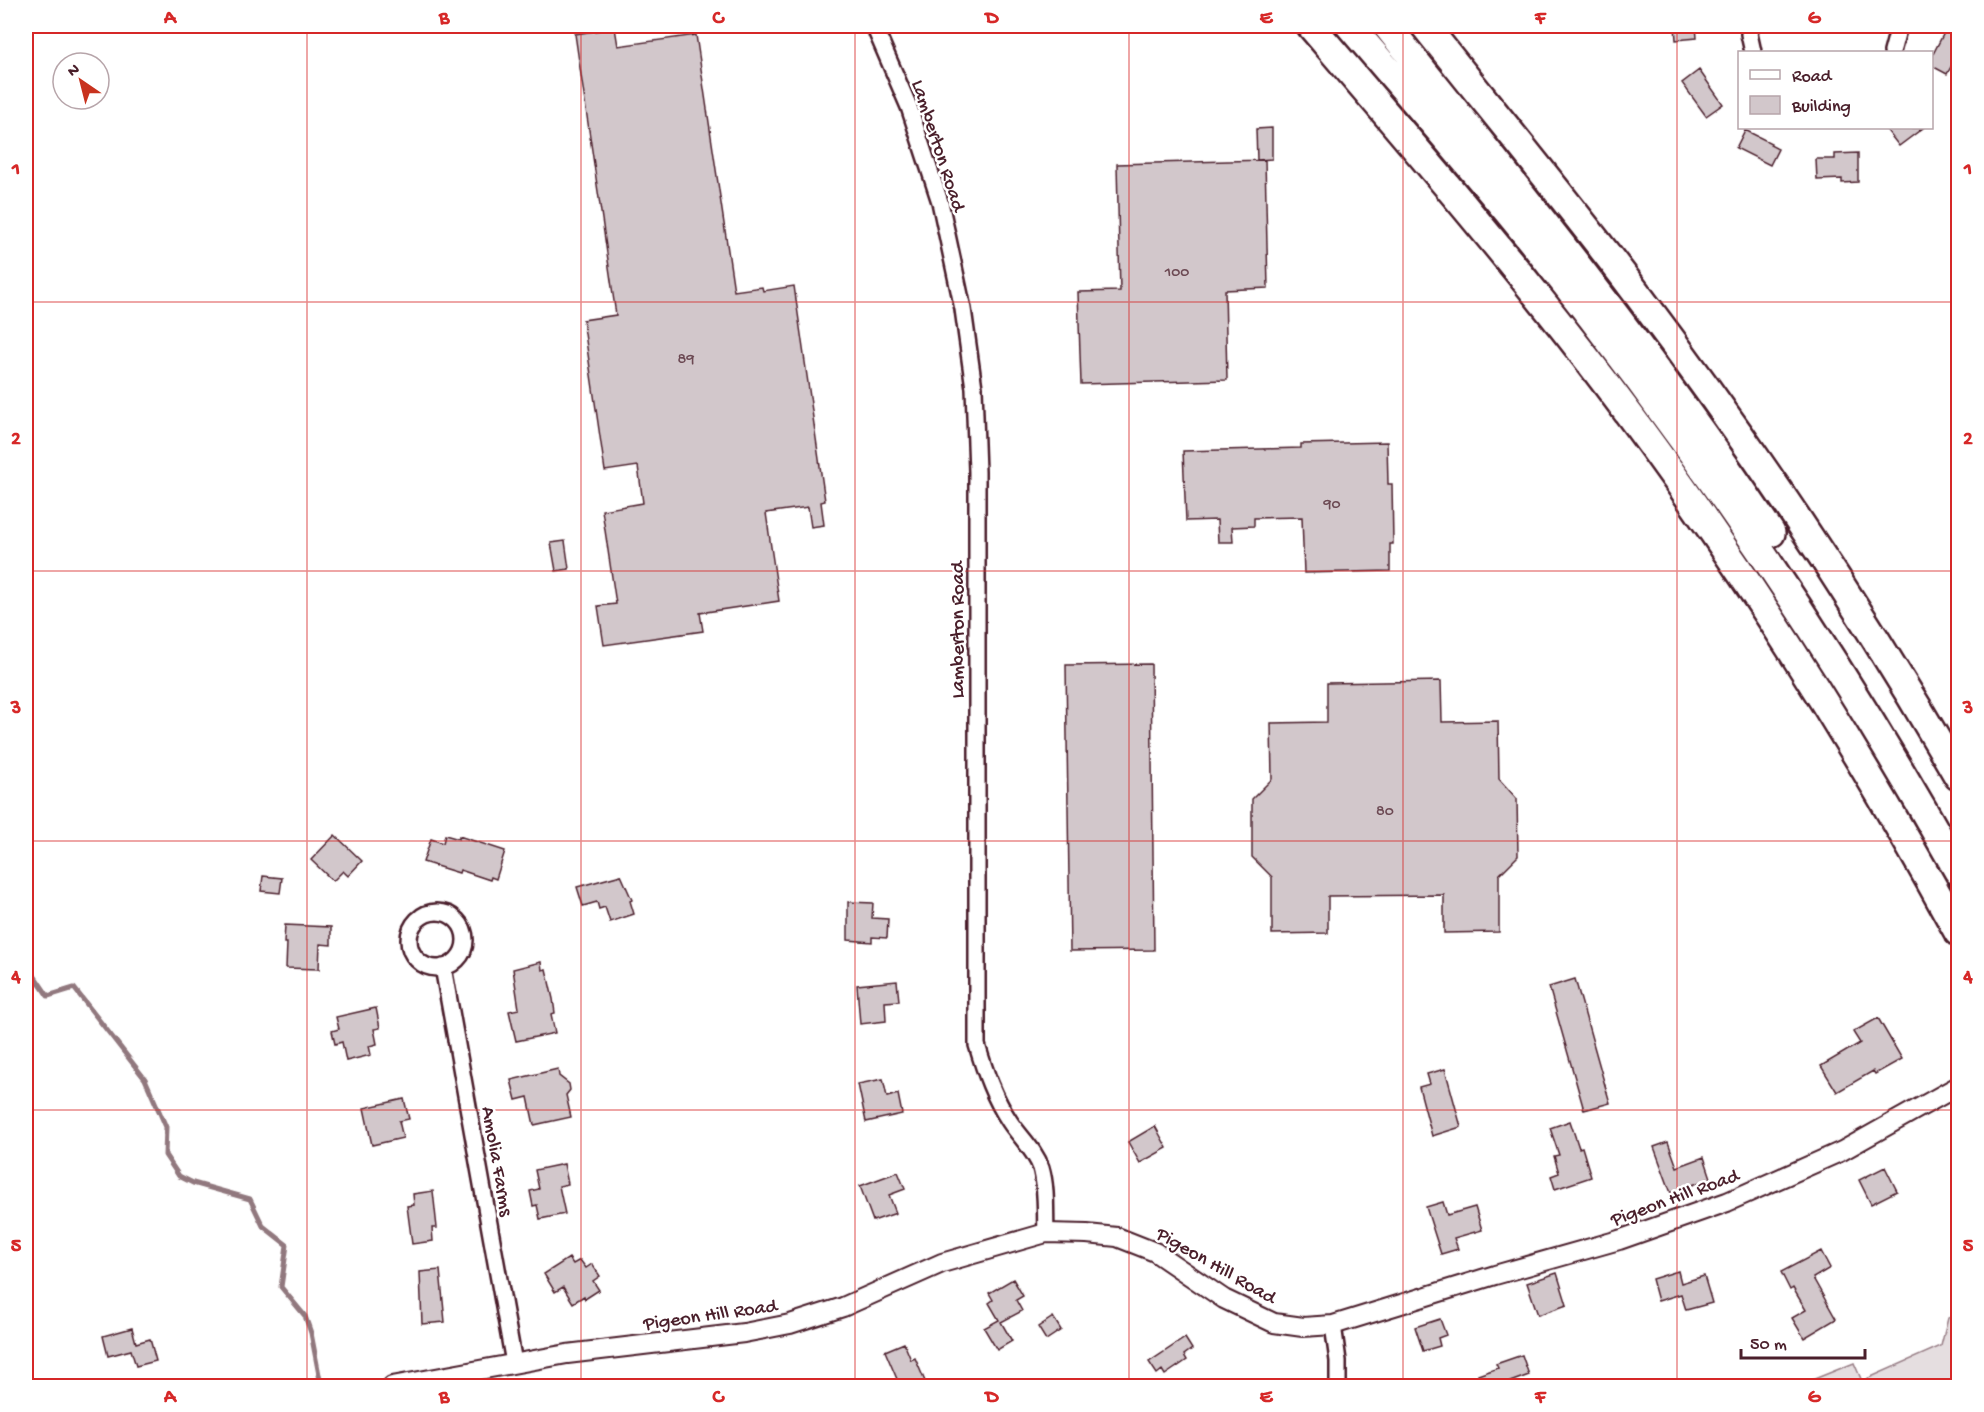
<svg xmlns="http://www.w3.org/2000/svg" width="1984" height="1412" viewBox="0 0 1984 1412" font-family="'Gochi Hand',sans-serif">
<rect width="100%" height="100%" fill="#fff"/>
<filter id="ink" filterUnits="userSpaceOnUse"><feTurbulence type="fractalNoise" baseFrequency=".0167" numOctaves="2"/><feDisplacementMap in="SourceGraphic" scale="12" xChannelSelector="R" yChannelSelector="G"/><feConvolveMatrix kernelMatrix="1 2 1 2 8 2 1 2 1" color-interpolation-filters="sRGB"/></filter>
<g filter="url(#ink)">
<path fill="#e5dee0" stroke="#987e86" stroke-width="1.5" d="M1958,1314V1386H1797L1854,1363L1862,1381L1941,1346L1948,1318Z"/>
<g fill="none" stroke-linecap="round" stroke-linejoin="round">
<path stroke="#91787e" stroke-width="5" d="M26,972L33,974L48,996L74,988L145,1079L166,1127L165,1155L179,1176L193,1183L250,1199L263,1226L287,1245L281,1287L305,1316L311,1333L320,1380"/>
</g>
<path fill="#d2c7cb" stroke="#4a1f2b" stroke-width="1.5" d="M1675,26H1696L1697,38L1676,40Z
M615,28L618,46L696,35L734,291L762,287L763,291L794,286L825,501L821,502L824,525L811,527L808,507L766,513L779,601L700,613L703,631L604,645L598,606L616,604L602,510L643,503L638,466L605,471L583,320L616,315L575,34Z
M1946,29L1959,35V52L1947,74L1932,66V56Z
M1699,70L1723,104L1706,116L1682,83Z
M1272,128V159L1257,160L1256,129Z
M1885,128H1923L1899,146Z
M1745,130L1771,143L1770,145L1778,149L1770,165L1736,148Z
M1858,153V182L1842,183V179L1817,180L1816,159H1835V154Z
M1265,160L1268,288L1225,290L1227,380L1081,384L1078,292L1120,291L1117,164Z
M1387,442L1388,484H1392L1393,544H1390V571L1304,573L1302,517L1254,518V526L1232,527L1233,542H1218L1217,520L1186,521L1183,451L1301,448V444Z
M565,541L569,569L556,571L551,543Z
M1151,664L1154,950L1070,951L1066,665Z
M1441,681L1442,722L1498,721L1499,779L1517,799L1518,856L1499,875V932L1444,933V895L1328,896V933L1272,934V877L1252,857V799L1272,779L1271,723L1327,722V683Z
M335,835L362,861L348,876L343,871L333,881L311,860Z
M445,835L459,839V836L505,851L496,879L491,877L490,880L460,870L459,873L423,862L431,839L443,843Z
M621,875L632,900L630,901L634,914L610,922L605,907L599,909L597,902L583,906L577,887Z
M263,876L282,878L280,893L261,891Z
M848,902L873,903L872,918L888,919L887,938L872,937V942L848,940Z
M285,925L331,927V945L320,944L319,969L286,968L287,943H284Z
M541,962L542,970L546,969L553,999L555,1013L551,1014L555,1033L516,1041L509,1011L519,1009L513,969Z
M1575,979L1610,1103L1584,1110L1549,987Z
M897,981L899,1001L885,1002L886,1021L860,1024L857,985Z
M376,1008L380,1028L374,1029L377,1044L369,1046L371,1055L346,1061L342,1042L335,1044L332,1031L339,1029L336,1017Z
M1878,1018L1902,1059L1875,1074L1873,1071L1837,1092L1821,1066L1860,1043L1853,1032Z
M558,1069L559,1076L569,1084L570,1090L566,1095L571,1117L534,1125L528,1097L516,1100L511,1080Z
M1445,1069L1461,1127L1432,1136L1419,1087L1430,1084L1427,1074Z
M883,1079L887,1097L898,1094L902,1114L866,1122L858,1084Z
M404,1099L409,1119L399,1121L403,1138L372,1145L364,1108Z
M1570,1121L1579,1148L1582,1147L1591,1177L1555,1189L1551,1176L1559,1173L1554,1156L1559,1155L1550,1128Z
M1155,1126L1167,1148L1140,1163L1128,1142Z
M1668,1142L1677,1167L1704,1157L1711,1178L1671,1193L1654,1147Z
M564,1164L568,1184L559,1186L565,1214L540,1219L537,1205L533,1206L530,1191L539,1189L535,1170Z
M1885,1167L1897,1191L1871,1204L1859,1180Z
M898,1172L905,1189L889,1195L896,1213L873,1221L860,1186Z
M433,1191L437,1228H432L433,1241L412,1244L407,1206L414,1205L413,1194Z
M1443,1202L1447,1215L1475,1207L1482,1230L1454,1238L1458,1249L1441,1254L1426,1207Z
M1821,1251L1830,1268L1813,1278L1836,1319L1804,1338L1792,1318L1806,1310L1793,1288L1790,1290L1781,1272Z
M569,1258L573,1264L580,1260L586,1268L592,1264L600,1276L593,1281L599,1290L585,1299L584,1296L573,1303L563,1287L555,1292L544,1274Z
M440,1270L445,1322L422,1324L420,1272Z
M1678,1271L1681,1283L1704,1276L1712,1303L1686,1310L1681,1294L1658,1301L1652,1279Z
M1557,1273L1567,1305L1538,1315L1527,1283Z
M1013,1279L1023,1296L1016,1300L1022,1311L1001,1322L1012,1341L997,1350L984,1328L999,1320L989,1303L993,1300L989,1293Z
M1053,1317L1061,1330L1046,1340L1038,1327Z
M1440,1319L1446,1335L1438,1338L1440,1346L1423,1351L1415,1327Z
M132,1328L136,1343L150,1339L156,1361L136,1366L131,1350L108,1356L103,1336Z
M1185,1338L1192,1349L1184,1355L1187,1360L1165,1375L1162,1370L1157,1374L1149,1362Z
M904,1343L911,1360L915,1358L927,1386H900L885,1351Z
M1522,1355L1529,1375L1510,1382L1512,1386H1482L1478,1375L1498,1368L1496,1364Z"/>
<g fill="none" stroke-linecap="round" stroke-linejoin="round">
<g stroke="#4a1f2b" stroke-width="20">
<path id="minor" d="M874,26L909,107L940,202L963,309L974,388L977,472V1045C985,1072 994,1098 1010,1122C1020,1137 1035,1150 1041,1168C1047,1188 1045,1212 1046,1233
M1751,26L1749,34L1753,52
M1892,52L1899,26
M409 940a28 28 0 1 1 56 0a28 28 0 1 1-56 0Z
M443,967L514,1363
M1333,1325L1338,1361V1386"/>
</g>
<g stroke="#4a1f2b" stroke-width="22">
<path id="tertiary" d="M392,1386L567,1354L744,1333L790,1324L843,1307L942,1263L1046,1233L1087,1234L1117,1237L1155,1252L1224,1299L1274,1323L1303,1327L1333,1325L1495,1275L1619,1240L1727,1202L1842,1151L1958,1086"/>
</g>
<g stroke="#4a1f2b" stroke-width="32">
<path id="motorway" d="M1311,26C1412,144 1513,261 1607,385C1738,558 1854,742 1958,932
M1350,26C1414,101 1480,176 1542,254C1697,449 1837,654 1958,871
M1387,26C1520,191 1653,356 1771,533
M1425,26C1495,114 1567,201 1635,291C1752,446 1861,608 1958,776"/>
</g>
<use href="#minor" stroke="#fff" stroke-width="15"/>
<use href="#tertiary" stroke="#fff" stroke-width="18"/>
<use href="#motorway" stroke="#fff" stroke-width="27"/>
</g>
</g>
<path fill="none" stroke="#d62828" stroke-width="1.5" stroke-opacity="0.55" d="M307,26V1386M581,26V1386M855,26V1386M1129,26V1386M1403,26V1386M1677,26V1386M26,302H1958M26,571H1958M26,841H1958M26,1110H1958"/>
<g text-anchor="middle" stroke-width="5" stroke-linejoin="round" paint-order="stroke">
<g font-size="16" fill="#6c4953">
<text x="1177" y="276">100</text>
<text x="686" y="363">89</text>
<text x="1332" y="508">90</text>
<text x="1385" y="815">80</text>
</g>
<g font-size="20" fill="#4a1f2b" stroke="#fff">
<text transform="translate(940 145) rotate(72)" y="7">Lamberton Road</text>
<text transform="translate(956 630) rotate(-90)" y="7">Lamberton Road</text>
<text transform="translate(499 1161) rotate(80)" y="7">Amolia Farms</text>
<text transform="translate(1674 1196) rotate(-20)" y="7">Pigeon Hill Road</text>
<text transform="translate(1217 1264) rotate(30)" y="7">Pigeon Hill Road</text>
<text transform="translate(710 1313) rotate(-8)" y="7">Pigeon Hill Road</text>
</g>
</g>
<rect width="1984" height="1412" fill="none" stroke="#fff" stroke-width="66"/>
<rect x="1738" y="51" width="195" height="78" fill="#ffffff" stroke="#b7a5aa" stroke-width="1.5"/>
<rect x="1750" y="70" width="30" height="9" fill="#ffffff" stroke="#b7a5aa" stroke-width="1.5"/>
<text x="1792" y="81" font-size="18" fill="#4a1f2b">Road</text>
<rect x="1750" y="96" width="30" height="18" fill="#d2c7cb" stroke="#b7a5aa" stroke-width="1.5"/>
<text x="1792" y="111" font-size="18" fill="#4a1f2b">Building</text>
<g transform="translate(81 81) rotate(325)"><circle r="28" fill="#ffffff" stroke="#b7a5aa" stroke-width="1.5"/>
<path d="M0-4.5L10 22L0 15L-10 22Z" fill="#c8321e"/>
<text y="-9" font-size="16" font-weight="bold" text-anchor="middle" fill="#4a1f2b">N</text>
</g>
<path d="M1741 1349v9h124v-9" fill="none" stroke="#4a1f2b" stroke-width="3"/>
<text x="1750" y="1349" font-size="18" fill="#4a1f2b" stroke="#ffffff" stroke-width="4.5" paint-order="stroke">50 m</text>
<rect x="33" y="33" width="1918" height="1346" fill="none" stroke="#d62828" stroke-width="2"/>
<g font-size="20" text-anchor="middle" font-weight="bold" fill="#d62828">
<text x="170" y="23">A</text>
<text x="444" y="23">B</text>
<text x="718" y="23">C</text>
<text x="992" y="23">D</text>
<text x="1266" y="23">E</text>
<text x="1540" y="23">F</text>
<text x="1814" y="23">G</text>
<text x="16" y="174">1</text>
<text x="1968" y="174">1</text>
<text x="16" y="444">2</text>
<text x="1968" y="444">2</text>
<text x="16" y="713">3</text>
<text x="1968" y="713">3</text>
<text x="16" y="982">4</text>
<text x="1968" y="982">4</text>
<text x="16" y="1251">5</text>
<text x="1968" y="1251">5</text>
<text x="170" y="1402">A</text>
<text x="444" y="1402">B</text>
<text x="718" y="1402">C</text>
<text x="992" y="1402">D</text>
<text x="1266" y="1402">E</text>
<text x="1540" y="1402">F</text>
<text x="1814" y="1402">G</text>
</g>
</svg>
